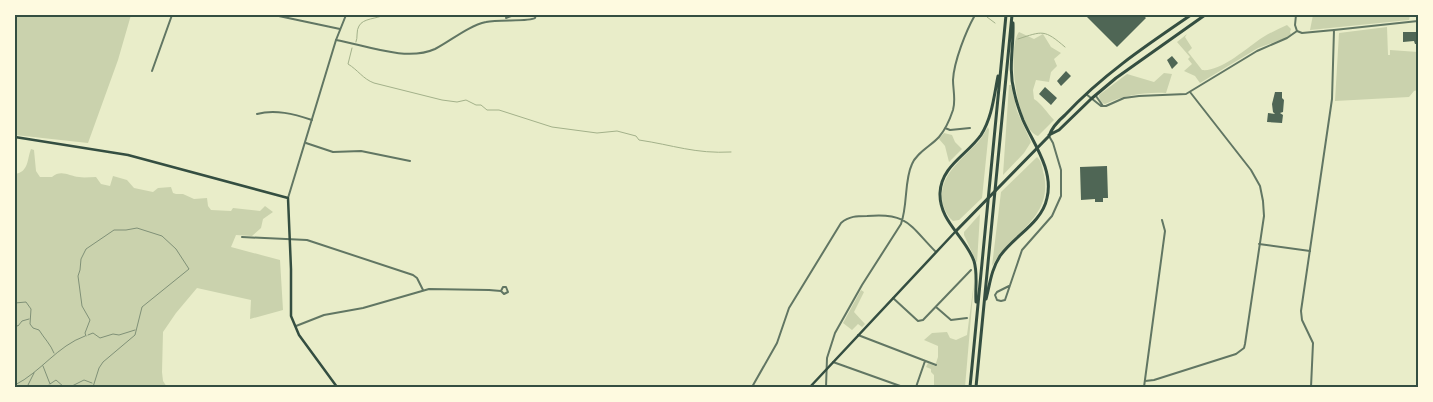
<svg xmlns="http://www.w3.org/2000/svg" width="1433" height="402" viewBox="0 0 1433 402" font-family="Rubik,sans-serif">
<rect width="100%" height="100%" fill="#e9edc9"/>
<path fill="#cad2ad" d="M15,15H131L118,60L88,143L15,135Z
M1313,15H1410L1409,20L1310,30Z
M1287,25L1291,29L1290,32L1291,34L1286,38L1258,48L1200,83L1195,76L1184,71L1192,64L1188,59L1190,57L1177,42L1187,34L1185,37L1192,48L1188,52L1202,70C1219,72 1242,52 1256,42C1265,35 1276,30 1287,25Z
M1387,27L1388,55H1390V50L1418,52V90L1414,91L1409,97L1335,101L1339,33Z
M1019,32L1034,39L1043,34L1051,47L1061,53L1054,59L1057,66L1051,72L1049,82L1036,80L1033,90L1034,99C1042,104 1047,113 1054,120L1038,136C1017,130 1006,48 1019,32Z
M1164,73L1172,74L1166,93C1144,92 1125,95 1105,104C1101,103 1099,99 1099,95L1127,74L1154,82Z
M1009,85H1011L1017,111L1031,142L1024,153L1003,175Z
M988,127L989,130L982,198L959,220L953,221C948,217 945,211 943,205C937,178 958,163 974,146C980,141 984,134 988,127Z
M944,133L952,135L955,142L962,149L949,162L945,146L939,139Z
M31,149L34,150L36,171L40,177H52C61,169 69,176 79,177C84,178 90,177 96,177L101,184L110,186L113,176L127,180L134,188L153,192L158,188L171,187L173,193L176,194H183L194,199L207,198L208,206L211,210L231,211L233,208L260,211L265,206L273,212L263,219L261,228L252,236L236,235L231,247L280,260L283,310L250,319L251,300L197,288L176,313L163,332L162,372L163,381L167,387H15V174C29,172 27,159 31,149Z
M1037,157C1042,161 1042,168 1044,175C1053,218 1011,233 992,266L1001,192Z
M980,214L977,263L964,235V232Z
M974,282L965,387H934V375L931,372V369L926,367L928,363L935,366L938,357V346L924,340L932,333L947,332L950,338L956,340L967,335Z
M861,290L864,292L854,312L865,324L862,327L858,324L852,330L843,323Z"/>
<g fill="none" stroke-linecap="round" stroke-linejoin="round">
<path stroke="#a3b18a" stroke-width="1" d="M987,15V17L995,23
M1018,39C1043,31 1044,29 1065,47
M356,42C358,38 356,30 359,26C363,18 377,19 384,15
M352,48L348,64C358,70 363,79 374,83L442,100L457,102L466,100L476,105H481L487,110H499L552,127L597,133L617,131L636,136L639,140C673,145 695,154 731,152"/>
</g>
<path fill="#4f6655" d="M1085,15H1143L1146,18L1117,47Z
M1403,32H1418V44H1415L1414,41L1403,42Z
M1172,56L1178,63L1172,69L1167,60Z
M1066,71L1071,76L1061,86L1057,81Z
M1045,87L1057,98L1051,105L1039,94Z
M1275,92H1282V98L1284,100L1283,112L1280,113L1283,115L1282,123L1267,122L1268,113L1275,114L1273,112L1272,104Z
M1107,166L1108,198H1103V202H1095V199L1081,200L1080,167Z"/>
<g fill="none" stroke-linecap="round" stroke-linejoin="round">
<path stroke="#344e41" stroke-width="0.5" d="M15,303L26,302L31,309L30,324L33,328L39,330C44,338 51,345 54,353
M15,325L18,326L22,321L29,319
M88,335L93,333L100,338L113,334L119,335L135,330
M86,336L85,333L90,320L82,306L78,276L80,270L81,259L86,249L114,230H126L137,228L162,236L176,249L189,269L142,307L135,335L103,362L99,368L93,387
M43,366L50,384L56,380L64,387
M15,385C41,372 57,346 85,336
M27,387L34,373
M46,387L49,385
M70,387L84,380L92,383"/>
<path stroke="#617663" stroke-width="2" d="M274,15L340,29
M506,18L514,15
M1334,30L1418,21
M336,40C365,45 406,62 435,49C452,40 468,26 486,22C498,19 530,22 535,18L536,15
M152,71L172,15
M1086,94L1101,106H1106L1124,98L1139,96L1186,94L1257,51L1287,38L1297,31
M1096,96L1103,106
M257,114C275,109 294,114 312,120
M945,128L950,130L970,128
M306,143L333,152L361,151L410,161
M242,237L307,240L413,275L417,278L423,290
M1259,244L1310,251
M1009,286L997,292L995,295L997,300L1001,301L1005,300L1022,250L1052,216L1061,196V170L1053,143L1049,136
M893,298L918,321L923,320L971,270
M936,307L951,320L967,318
M296,326L324,315L363,308L429,289L489,290L501,291L504,294L508,292L506,287H503L501,291
M858,335L936,365
M833,362L903,387
M1145,381L1154,380L1236,354L1244,348L1245,344L1264,216L1263,201L1260,186L1251,170L1190,92
M752,387L777,343L789,308L841,223C849,216 857,216 867,216C908,212 910,226 936,252
M826,387L827,358L835,333L862,285L901,224C908,204 904,181 912,164C917,152 931,146 939,137C945,130 950,119 953,110C956,100 953,90 953,80C954,61 966,31 975,15
M916,387L925,361
M1144,387L1165,231L1162,220"/>
<path stroke="#617663" stroke-width="2" d="M1296,15L1295,25L1297,31L1302,33L1334,30L1332,99L1301,311L1302,320L1313,343L1311,387
M288,198L336,40L346,15"/>
<path stroke="#344e41" stroke-width="2.5" d="M15,137L128,155L288,198L291,269V316L299,335L337,387"/>
<path stroke="#344e41" stroke-width="2.5" d="M810,387L956,231"/>
<path stroke="#344e41" stroke-width="3" d="M1049,135L1059,130L1091,99L1116,78L1205,15
M956,231L1049,136C1052,127 1058,121 1065,115C1102,75 1147,45 1191,15"/>
<path stroke="#344e41" stroke-width="3" d="M986,299C990,284 991,270 1000,256C1014,236 1042,223 1047,198C1054,170 1033,143 1023,120C1019,110 1016,101 1014,91C1008,68 1014,46 1013,23
M976,302C975,288 978,274 974,261C965,236 939,221 940,193C941,166 967,155 981,135C992,118 994,96 998,76
M970,387L1006,15
M976,387L1012,15"/>
</g>
<rect width="1433" height="402" fill="none" stroke="#fefae0" stroke-width="32"/>
<rect x="16" y="16" width="1401" height="370" fill="none" stroke="#344e41" stroke-width="2"/>
</svg>
